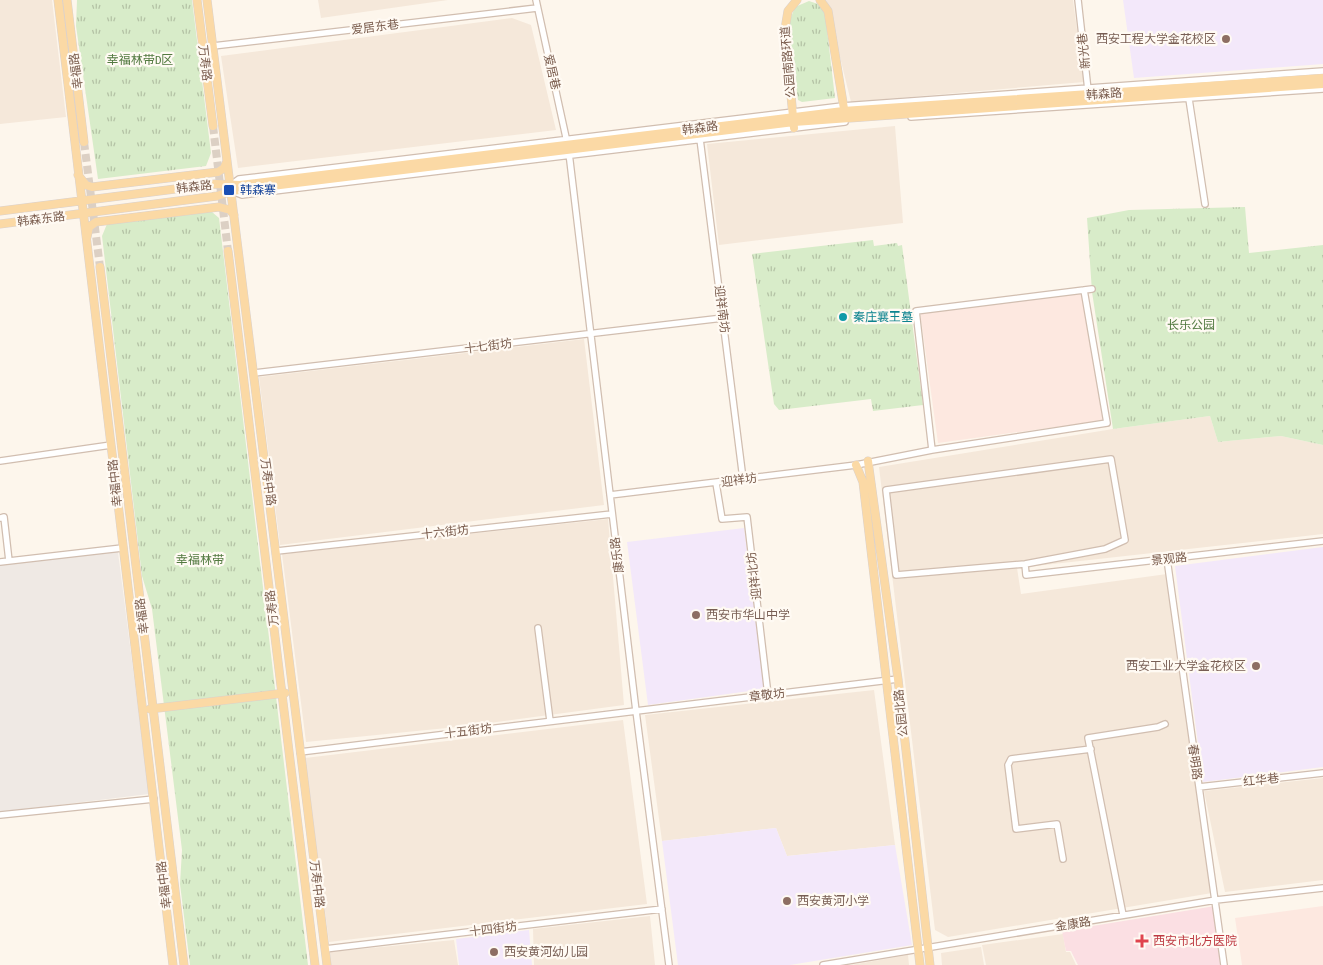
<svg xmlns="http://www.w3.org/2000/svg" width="1323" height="965" viewBox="0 0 1323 965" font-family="'Asap Condensed','Noto Sans SC',sans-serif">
<defs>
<pattern id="park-tufts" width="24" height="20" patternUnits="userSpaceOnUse" patternTransform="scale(1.25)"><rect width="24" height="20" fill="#d8ecc9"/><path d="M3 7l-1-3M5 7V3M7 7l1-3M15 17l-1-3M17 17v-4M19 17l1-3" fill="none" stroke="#b4c2a5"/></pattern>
</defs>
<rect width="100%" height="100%" fill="#fdf6ec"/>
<path fill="#f5e8da" d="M0,0H52L66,117L0,124Z
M318,0H448L321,18Z
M826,0H1073L1084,82L851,102Z
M512,18L531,25L556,130L238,168L221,56Z
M895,126L903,223L719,245L707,144Z
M584,339L604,505L280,545L259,377Z
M1210,416L1218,442L1281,436L1323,445V534L1017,568L1021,594L1167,574L1212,893L948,937L935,930L879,467L1113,429Z
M608,519L624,705L467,726L306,742L282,554Z
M874,690L895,845L787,856L776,828L662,841L645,715Z
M623,720L647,904L329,942L305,758Z
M1323,778V880L1225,892L1204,791Z
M650,916L655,965H534L533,929Z
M1063,934L1066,952H1070L1076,965H986L982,945Z
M454,940L458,965H331L329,952Z
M981,947L984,965H942L941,953Z
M908,955L909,965H851Z"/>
<path fill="#fde8e0" d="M1086,293L1107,420L938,443L920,312Z
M1323,906V965H1242L1235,918Z"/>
<path fill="#efe9e4" d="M118,552L149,794L0,812V564Z"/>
<path fill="#f3e8fa" d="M1123,0H1323V64L1134,78Z
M744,528L764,689L648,705L627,542Z
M1323,547V767L1203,782L1175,566Z
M776,828L787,856L895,845L912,945L790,965H678L662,841Z
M529,930L532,965H459L456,939Z"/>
<path fill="#fbdfe3" d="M1215,906L1222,965H1078L1071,951H1066L1062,931Z"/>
<path fill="url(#park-tufts)" d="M77,0H192L211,153L206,166L98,179L76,26Z
M809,1L818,4L825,13L835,98L802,102L798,100L788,25L795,7Z
M1245,207L1249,253L1323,245V445L1281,436L1218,442L1210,416L1113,429L1092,292L1087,218L1129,210Z
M212,212L219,218L308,965H190L180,884L182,850L152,609L142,576L102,236L107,224Z
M873,240L874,246L897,243L898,246L902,245L923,405L873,411L871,399L779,410L774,404L752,254Z"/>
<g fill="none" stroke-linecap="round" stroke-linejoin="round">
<path stroke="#dcd0c4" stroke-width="8" stroke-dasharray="8 4" stroke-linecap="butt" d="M213,126L228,251
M84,142L100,267"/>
<g stroke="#d1beb0" stroke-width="8">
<path id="minor" d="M536,0L567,142
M1078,0L1088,90
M213,46L537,8
M1189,99L1205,204
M911,117L1323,89
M700,139L743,479
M569,153L636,711L669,965
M231,185L239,179L842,106L1323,71
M234,192L242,195L845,122
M254,373L723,318
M932,450L916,311L1092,289
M1111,459L1125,540L1105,549L1025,564L896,575L886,490Z
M0,461L111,445
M716,483L722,519L747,517L768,695
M610,495L856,465L932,450L1107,423L1084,290
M0,518L4,517L9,561
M277,551L612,514
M1167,559L1224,965
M0,562L122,548
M1025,564L1026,575L1323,541
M538,628L550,721
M300,752L898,679
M1199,787L1323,773
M0,815L154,799
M1063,859L1057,824L1016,829L1008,765L1011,759L1091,749
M1123,915L1088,738L1158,727L1165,724
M325,949L662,909
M823,965L1216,900L1323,888"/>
</g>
<g stroke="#dad1cd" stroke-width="9">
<path id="major" d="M58,0L173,965
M67,0L84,142
M197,0L213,126
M207,0L327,965
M820,0L828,11L845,115
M794,128L785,29L788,11L797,0
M78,175L86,185L92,187L218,172L224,168L227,161
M0,211L215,184L240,185L843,111L1323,78
M0,224L217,196L232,191L794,122L1323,84
M87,237L89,227L96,222L219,207L230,210L234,215
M228,251L315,965
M100,267L184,965
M868,461L898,679L930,965
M856,465L863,482L920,965
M150,709L285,693"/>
</g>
<use href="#minor" stroke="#fff" stroke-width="5.5"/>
<use href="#major" stroke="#fbd9a5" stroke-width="8"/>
</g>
<g fill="#8d6e63" stroke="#fffaf3" stroke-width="2">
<circle cx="1226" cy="39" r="5"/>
<circle cx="696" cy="615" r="5"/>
<circle cx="1256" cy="666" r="5"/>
<circle cx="787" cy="901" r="5"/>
<circle cx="494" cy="952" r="5"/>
</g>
<rect fill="#1a4fb4" stroke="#fffaf3" stroke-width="2" x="223" y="184" width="12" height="12" rx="2.5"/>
<circle fill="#0f9aa8" stroke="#fffaf3" stroke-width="2" cx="843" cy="317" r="5"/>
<path fill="#e0444e" stroke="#fffaf3" stroke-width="2" d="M1139.5 933.5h5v5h5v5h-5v5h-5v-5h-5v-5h5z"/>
<g text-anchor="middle" stroke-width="4.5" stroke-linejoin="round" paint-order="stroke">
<g font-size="12" fill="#7a5c4d" stroke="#fffaf3">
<text transform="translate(375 27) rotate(-7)" y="4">爱居东巷</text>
<text transform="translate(1084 51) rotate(-96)" y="4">新光巷</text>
<text transform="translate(788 62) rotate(-95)" y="4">公园南路环道</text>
<text transform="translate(205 63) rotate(83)" y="4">万寿路</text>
<text transform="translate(76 71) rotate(-97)" y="4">幸福路</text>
<text transform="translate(552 72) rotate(77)" y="4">爱居巷</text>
<text transform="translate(1104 94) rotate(-4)" y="4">韩森路</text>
<text transform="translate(700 128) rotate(-7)" y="4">韩森路</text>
<text transform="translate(194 187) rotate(-6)" y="4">韩森路</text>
<text transform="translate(41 219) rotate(-7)" y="4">韩森东路</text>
<text transform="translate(722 309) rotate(83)" y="4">迎祥南坊</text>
<text transform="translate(488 346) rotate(-7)" y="4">十七街坊</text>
<text transform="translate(739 480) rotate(-8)" y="4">迎祥坊</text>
<text transform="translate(268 482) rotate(82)" y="4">万寿中路</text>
<text transform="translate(115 483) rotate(-96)" y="4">幸福中路</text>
<text transform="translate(445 532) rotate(-6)" y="4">十六街坊</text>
<text transform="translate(617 555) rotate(-97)" y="4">康乐路</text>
<text transform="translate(1169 559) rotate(-6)" y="4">景观路</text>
<text transform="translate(754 576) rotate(-97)" y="4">迎祥北坊</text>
<text transform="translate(272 608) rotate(-97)" y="4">万寿路</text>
<text transform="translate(142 616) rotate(-97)" y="4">幸福路</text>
<text transform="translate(767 695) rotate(-7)" y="4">章敬坊</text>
<text transform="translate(901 713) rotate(-96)" y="4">公园北路</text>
<text transform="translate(468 731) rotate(-7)" y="4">十五街坊</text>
<text transform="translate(1195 762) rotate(82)" y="4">春明路</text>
<text transform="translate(1261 780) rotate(-6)" y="4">红华巷</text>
<text transform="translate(317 884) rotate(83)" y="4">万寿中路</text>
<text transform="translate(164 885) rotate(-97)" y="4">幸福中路</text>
<text transform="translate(1073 924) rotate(-9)" y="4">金康路</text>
<text transform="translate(493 929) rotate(-7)" y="4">十四街坊</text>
</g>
<g font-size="12" fill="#785e54" stroke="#fffaf3" text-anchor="start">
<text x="1216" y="43" text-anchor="end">西安工程大学金花校区</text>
<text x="706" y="619">西安市华山中学</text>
<text x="1246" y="670" text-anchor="end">西安工业大学金花校区</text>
<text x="797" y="905">西安黄河小学</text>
<text x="504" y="956">西安黄河幼儿园</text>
</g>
<g font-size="12" fill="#537a41" stroke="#fffaf3">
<text x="140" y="64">幸福林带D区</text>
<text x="1191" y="329">长乐公园</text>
<text x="200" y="564">幸福林带</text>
</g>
<g font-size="12" fill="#164399" stroke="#fffaf3" text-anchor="start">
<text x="240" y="194">韩森寨</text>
</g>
<g font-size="12" fill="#0d838f" stroke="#fffaf3" text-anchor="start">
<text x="853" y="321">秦庄襄王墓</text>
</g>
<g font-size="12" fill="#be3a42" stroke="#fffaf3" text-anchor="start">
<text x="1153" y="945">西安市北方医院</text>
</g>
</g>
</svg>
